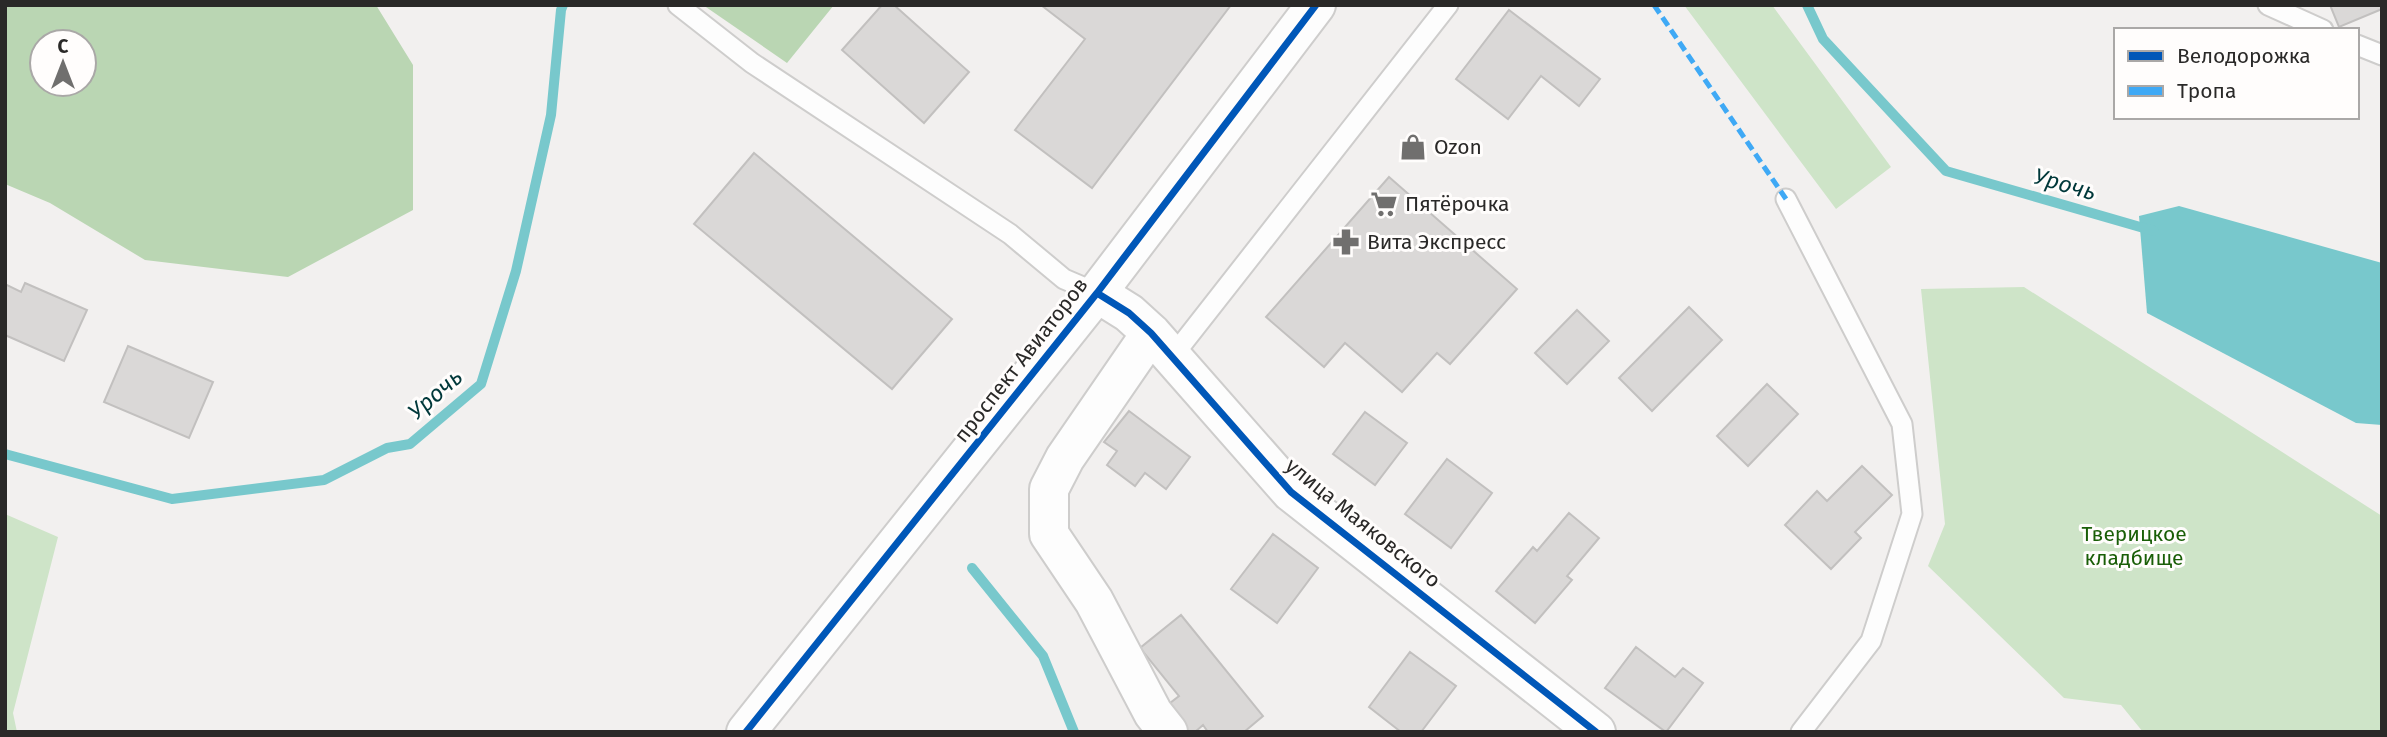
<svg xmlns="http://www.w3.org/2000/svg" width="2387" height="737" viewBox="0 0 2387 737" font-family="'Fira Sans',sans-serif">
<rect width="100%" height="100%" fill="#f2f0ef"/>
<path fill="#cee4c8" d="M1684,5H1772L1891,167L1836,209Z
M2024,287L2382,516V732H2143L2121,705L2064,698L1928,566L1945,524L1921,289Z
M5,514L58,537L13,713L17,732H5Z"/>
<path fill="#bad6b3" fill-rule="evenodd" d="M5,5H376L413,65V210L288,277L145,260L50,203L5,184ZM42,42H84V84H42Z
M703,5H834L787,63Z"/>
<path fill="#78c8cc" d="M2179,206L2382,263V425L2356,423L2147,313L2139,216Z"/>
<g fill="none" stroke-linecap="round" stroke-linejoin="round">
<path stroke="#78c8cc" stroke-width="10" d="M1807,5L1823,39L1946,171L2154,231
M5,454L172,499L324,480L387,448L410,444L481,384L516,271L551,115L561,10L563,5
M972,568L1043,656L1074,732"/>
</g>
<path fill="#dad8d7" stroke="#c2c0bf" stroke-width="2" d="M882,5H894L969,72L924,123L842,50Z
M1041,5H1231L1092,188L1015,130L1085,39Z
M2330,5H2382V9L2339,27Z
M1509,10L1600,79L1579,106L1541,76L1508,119L1456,79Z
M754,153L952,319L892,389L694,224Z
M1389,177L1517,289L1450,364L1437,353L1402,392L1345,343L1324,367L1266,317Z
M25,283L87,310L64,361L5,335V284L21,292Z
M1689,307L1722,340L1652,411L1619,378Z
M1577,310L1609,341L1567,384L1535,353Z
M128,346L213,382L189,438L104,402Z
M1767,384L1798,414L1748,466L1717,436Z
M1129,411L1190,457L1166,489L1145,473L1135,486L1107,465L1117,451L1104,442Z
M1365,412L1407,443L1375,485L1333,454Z
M1447,459L1492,493L1451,548L1405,514Z
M1862,466L1892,495L1855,532L1861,538L1831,569L1785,525L1817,491L1827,501Z
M1569,513L1599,538L1567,576L1572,580L1535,623L1496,591L1533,547L1537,551Z
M1273,534L1318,568L1277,623L1231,589Z
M1181,615L1263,716L1244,732H1208L1203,725L1195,732H1186L1165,707L1179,696L1140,648Z
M1636,647L1675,677L1683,668L1703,683L1666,732L1605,688Z
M1410,652L1456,686L1421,732H1401L1369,707Z"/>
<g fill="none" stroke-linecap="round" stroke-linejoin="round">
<g stroke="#cecdcc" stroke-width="23">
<path id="service" d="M678,5L752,63L1010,234L1064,279L1097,293
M2268,5L2323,30
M2357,45L2382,55
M1786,199L1902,424L1912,514L1871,641L1801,732
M1172,357L1448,5"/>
</g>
<g stroke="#cecdcc" stroke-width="42">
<path id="minor" d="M1097,293L1129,313L1151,333L1291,492L1596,732
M1151,333L1065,458L1049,489V534L1094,601L1153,713L1168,732"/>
</g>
<g stroke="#cecdcc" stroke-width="42">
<path id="tertiary" d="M746,732L1097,293L1316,5"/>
</g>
<use href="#service" stroke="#fdfdfd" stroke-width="19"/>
<use href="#minor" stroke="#fdfdfd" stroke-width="38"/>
<use href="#tertiary" stroke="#fdfdfd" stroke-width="38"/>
<path stroke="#3fa9f5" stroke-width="5" stroke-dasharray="10 5" stroke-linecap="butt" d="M1654,5L1786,199"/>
<g stroke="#fffdfc" stroke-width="11">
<path id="cycleway" d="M1097,293L1129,313L1151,333L1291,492L1596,732
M746,732L1097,293L1316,5"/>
</g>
<use href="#cycleway" stroke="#0057b8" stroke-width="7"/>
</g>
<defs>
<g id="shop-bare" transform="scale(2.1)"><path d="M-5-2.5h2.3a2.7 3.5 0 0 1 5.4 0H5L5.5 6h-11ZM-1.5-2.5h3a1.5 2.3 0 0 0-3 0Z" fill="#706f6e" stroke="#fffdfc" stroke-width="2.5" paint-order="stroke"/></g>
<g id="supermarket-bare" transform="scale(2.1)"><path d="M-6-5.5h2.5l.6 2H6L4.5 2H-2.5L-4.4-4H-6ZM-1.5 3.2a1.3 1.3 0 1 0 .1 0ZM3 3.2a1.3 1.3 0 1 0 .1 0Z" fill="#706f6e" stroke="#fffdfc" stroke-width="2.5" paint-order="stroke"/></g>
<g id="pharmacy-bare" transform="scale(2.1)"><path d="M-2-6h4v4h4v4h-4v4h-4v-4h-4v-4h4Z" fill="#706f6e" stroke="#fffdfc" stroke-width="2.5" paint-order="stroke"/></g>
</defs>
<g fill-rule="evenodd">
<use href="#shop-bare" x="1413" y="147"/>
<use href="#supermarket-bare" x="1384" y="204"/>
<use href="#pharmacy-bare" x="1346" y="242"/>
</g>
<g text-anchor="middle" stroke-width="6" stroke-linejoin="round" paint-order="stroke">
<g font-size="21" fill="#2a2928" stroke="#fffdfc" text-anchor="start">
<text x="1434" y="154">Ozon</text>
<text x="1405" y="211">Пятёрочка</text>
<text x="1367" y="249">Вита Экспресс</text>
</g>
<g font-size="21" fill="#2a2928" stroke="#fffdfc">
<text transform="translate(1021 360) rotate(-52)" y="7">проспект Авиаторов</text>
<text transform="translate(1363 523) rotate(39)" y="7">улица Маяковского</text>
</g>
<g font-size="21" fill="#195e07" stroke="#fffdfc">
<text x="2134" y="541">Тверицкое<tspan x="2134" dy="24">кладбище</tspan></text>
</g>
<g font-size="23" font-style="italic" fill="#00383a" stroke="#fffdfc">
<text transform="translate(2065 184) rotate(16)" y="8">Урочь</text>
<text transform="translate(435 394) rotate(-41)" y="8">Урочь</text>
</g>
</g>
<rect width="2387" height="737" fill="none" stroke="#2a2928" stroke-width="14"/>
<rect x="2114" y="28" width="245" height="91" fill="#fffdfc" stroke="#aaa8a7" stroke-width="2"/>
<rect x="2128" y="51" width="35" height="10" fill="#0057b8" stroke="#aaa8a7" stroke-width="2"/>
<text x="2177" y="63" font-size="21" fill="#2a2928">Велодорожка</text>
<rect x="2128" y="86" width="35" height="10" fill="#3fa9f5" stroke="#aaa8a7" stroke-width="2"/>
<text x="2177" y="98" font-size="21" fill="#2a2928">Тропа</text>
<g transform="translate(63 63)"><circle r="33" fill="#fffdfc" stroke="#aaa8a7" stroke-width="2"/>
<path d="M0-5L12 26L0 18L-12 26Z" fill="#706f6e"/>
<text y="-10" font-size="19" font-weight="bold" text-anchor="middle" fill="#2a2928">С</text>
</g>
</svg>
